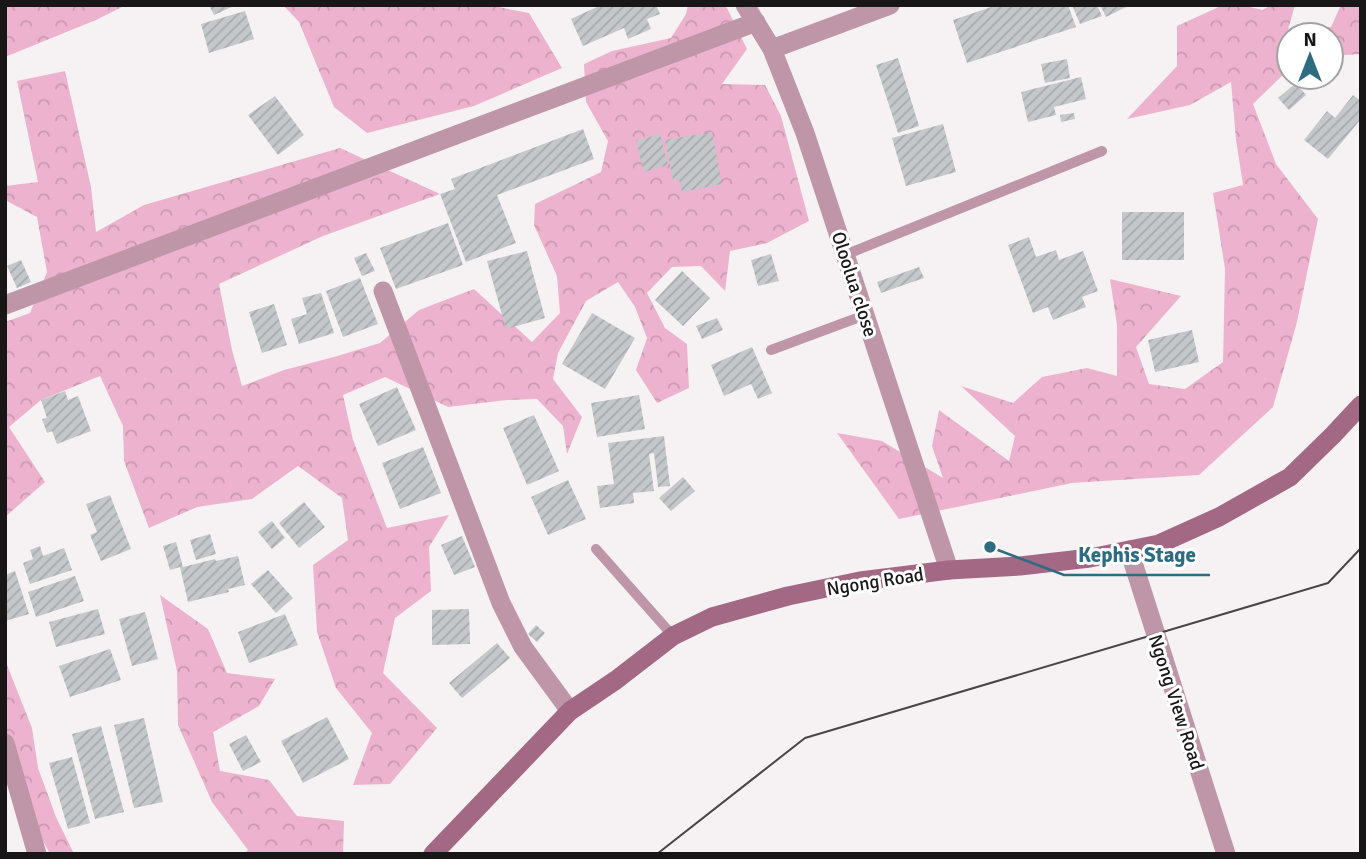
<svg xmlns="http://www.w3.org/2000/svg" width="1366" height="859" viewBox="0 0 1366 859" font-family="Signika,sans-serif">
<defs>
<pattern id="forest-crowns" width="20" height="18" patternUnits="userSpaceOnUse" patternTransform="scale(1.75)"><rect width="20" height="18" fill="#edb3ce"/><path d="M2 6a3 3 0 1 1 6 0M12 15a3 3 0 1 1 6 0" fill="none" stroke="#ca99b0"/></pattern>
<pattern id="building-hatch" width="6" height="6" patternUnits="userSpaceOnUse" patternTransform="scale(1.75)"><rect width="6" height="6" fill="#c4c8ca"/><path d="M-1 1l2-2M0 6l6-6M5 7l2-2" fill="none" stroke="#a8abad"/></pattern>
</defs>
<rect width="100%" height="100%" fill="#f6f2f4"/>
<path fill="url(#forest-crowns)" d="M5,5H126L96,20L5,57Z
M283,5H488L529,13L562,68L474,106L367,133L334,107L299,22Z
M688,5H724L727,8L747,49L722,84L765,85L781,116L809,221L767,243L730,251L725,291L701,266L672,267L647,293L665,328L687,344L689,388L657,403L636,370L647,338L635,307L618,282L586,301L558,353L553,379L582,417L567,454L563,426L537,399L507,400L448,407L385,377L343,395L353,440L387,528L449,515L429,547L431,591L395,618L383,673L437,728L390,784L353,785L372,733L336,688L317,632L313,565L348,540L342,498L298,466L252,499L197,507L149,528L124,461L123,426L100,376L41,400L9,427L45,482L5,517V322L30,313L47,272L37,217L5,200V186L38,182L17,81L65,71L91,187L96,232L144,205L340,148L440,194L323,236L219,284L232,350L242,386L284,370L334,357L380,343L419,310L474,289L532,342L560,313L557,276L534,225L535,204L601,172L608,141L586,102L584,64L612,51L671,38L686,14Z
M1223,5H1241L1263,10L1271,5H1295L1288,30L1331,27L1341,5H1361V54L1331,56V35H1289V69L1253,104L1276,164L1318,219L1297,322L1273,407L1199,475L1072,483L899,519L837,433L882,441L943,478L932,446L939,410L1009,461L1015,436L961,386L1013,403L1042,377L1087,368L1117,376V325L1110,279L1181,296L1136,347L1149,384L1185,389L1223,362L1225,269L1213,193L1243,185L1236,140L1231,82L1190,105L1127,119L1177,66V26Z
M160,595L208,629L227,673L275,679L259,706L213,732L220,771L269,780L297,816L344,821L343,854H244L248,850L212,802L178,725L177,671Z
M5,660L32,728L38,768L56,817L74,854H50L5,769Z"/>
<path fill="url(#building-hatch)" d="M209,5H236L214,15Z
M601,5H656L660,14L647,19L651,29L628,39L624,28L583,46L571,19Z
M997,5H1068L1076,27L967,63L953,20Z
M1072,5H1097L1102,16L1080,24Z
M1100,5H1130L1106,17Z
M245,11L254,39L209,53L201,24Z
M898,58L919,126L898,133L876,65Z
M1067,59L1070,78L1045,83L1041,64Z
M1081,77L1086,99L1054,107L1056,115L1028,122L1021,92Z
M1296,83L1306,95L1289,110L1278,98Z
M1353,95L1361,101V119L1328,159L1304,140L1327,111L1335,118Z
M275,96L304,135L278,155L248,115Z
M1074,113L1075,119L1061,122L1060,115Z
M943,124L956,172L906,186L892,138Z
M583,129L594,159L497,195L516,243L466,262L440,194L455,189L451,179Z
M712,132L722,184L682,192L679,179L673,180L665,140Z
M660,134L668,165L644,172L636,141Z
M1122,212H1184V260H1122Z
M448,223L463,265L396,289L380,248Z
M1029,237L1036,257L1056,250L1059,260L1083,251L1098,291L1082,297L1086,307L1053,320L1048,307L1033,313L1008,245Z
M527,251L545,318L506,329L487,261Z
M366,253L375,271L362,276L354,258Z
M771,254L779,281L758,286L751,260Z
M21,260L31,282L17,288L7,266Z
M919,267L924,278L881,293L877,282Z
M682,271L710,298L683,326L655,300Z
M360,278L378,324L343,337L326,291Z
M321,293L334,333L299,344L291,319L307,314L302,298Z
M274,304L287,345L262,353L249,312Z
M592,313L635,338L605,389L562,364Z
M717,318L723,330L702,339L696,326Z
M1192,330L1199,362L1155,372L1148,340Z
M752,347L772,393L758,399L751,384L724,396L711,365Z
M397,387L416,430L378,446L359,404Z
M65,391L68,400L78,396L91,431L57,444L52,431L47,433L42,419L47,418L41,400Z
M639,395L645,429L597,437L591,403Z
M534,415L559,471L527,485L503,428Z
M664,436L670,486L658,487L654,453L649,454L654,491L633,493L634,503L600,508L597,486L614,484L608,443Z
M423,447L441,493L400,509L382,463Z
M683,477L695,491L671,511L659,498Z
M568,480L586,519L548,535L531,497Z
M110,495L131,549L101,561L90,535L97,532L86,504Z
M304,502L325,527L299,548L279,523Z
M272,521L285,538L272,549L258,532Z
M210,534L216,554L196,560L190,540Z
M462,536L475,567L454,575L441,545Z
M176,542L183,567L215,559L216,561L238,556L245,585L228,589L229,592L188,602L180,567L170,570L163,546Z
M40,546L43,556L64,548L72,570L30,584L23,563L33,559L30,550Z
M268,570L293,598L276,613L251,584Z
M15,571L29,614L5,621V575Z
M75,576L84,601L36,617L28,592Z
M98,609L105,634L56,647L49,622Z
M469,609L470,644L432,645V610Z
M145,612L158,659L132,666L119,619Z
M285,614L298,645L249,663L238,632Z
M536,625L545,633L537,642L528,634Z
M497,643L510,658L462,698L449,683Z
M110,649L121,680L70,697L59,666Z
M327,717L349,759L303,783L281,741Z
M144,718L163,802L134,808L114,725Z
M101,726L124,812L95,819L72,734Z
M246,735L261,762L243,771L229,744Z
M72,757L90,823L68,829L49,763Z"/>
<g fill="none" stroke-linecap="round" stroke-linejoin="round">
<path stroke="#be96a8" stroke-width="10" d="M845,255L1102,151
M771,350L865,315
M596,549L673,636"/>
<path stroke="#be96a8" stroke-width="19" d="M745,5L772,49L805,133L949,570
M772,49L890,5
M383,291L501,603L523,647L570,711
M5,305L756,22
M1129,550L1226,854
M5,743L37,854"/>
<path stroke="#a26884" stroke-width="19" d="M433,854L570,711L616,680L673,636L712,617L788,596L860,581L949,570L1020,566L1090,558L1159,544L1219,517L1290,477L1333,435L1361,405"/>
<path stroke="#484547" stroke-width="2" d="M657,854L805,738L1328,583L1361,548"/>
</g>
<g text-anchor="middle" stroke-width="6" stroke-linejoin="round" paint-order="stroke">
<g font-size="19" fill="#181617" stroke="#fff">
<text transform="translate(855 284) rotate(72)" y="7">Oloolua close</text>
<text transform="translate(875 581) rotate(-9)" y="7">Ngong Road</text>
<text transform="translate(1177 702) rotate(72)" y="7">Ngong View Road</text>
</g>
</g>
<path fill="none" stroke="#2e6c82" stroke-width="2.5" d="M990 547L1064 575H1210"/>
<circle fill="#2e6c82" stroke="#fff" stroke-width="2.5" cx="990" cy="547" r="7"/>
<g font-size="21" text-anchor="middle" font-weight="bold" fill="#2e6c82" stroke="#fff" stroke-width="6" stroke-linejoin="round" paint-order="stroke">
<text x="1137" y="562">Kephis Stage</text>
</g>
<rect width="1366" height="859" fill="none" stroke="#181617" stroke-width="14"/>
<g transform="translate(1310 56)"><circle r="33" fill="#ffffff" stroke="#a3a2a2" stroke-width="2"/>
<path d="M0-5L12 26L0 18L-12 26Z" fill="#2e6c82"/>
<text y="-10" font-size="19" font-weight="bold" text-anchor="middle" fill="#181617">N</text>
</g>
</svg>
